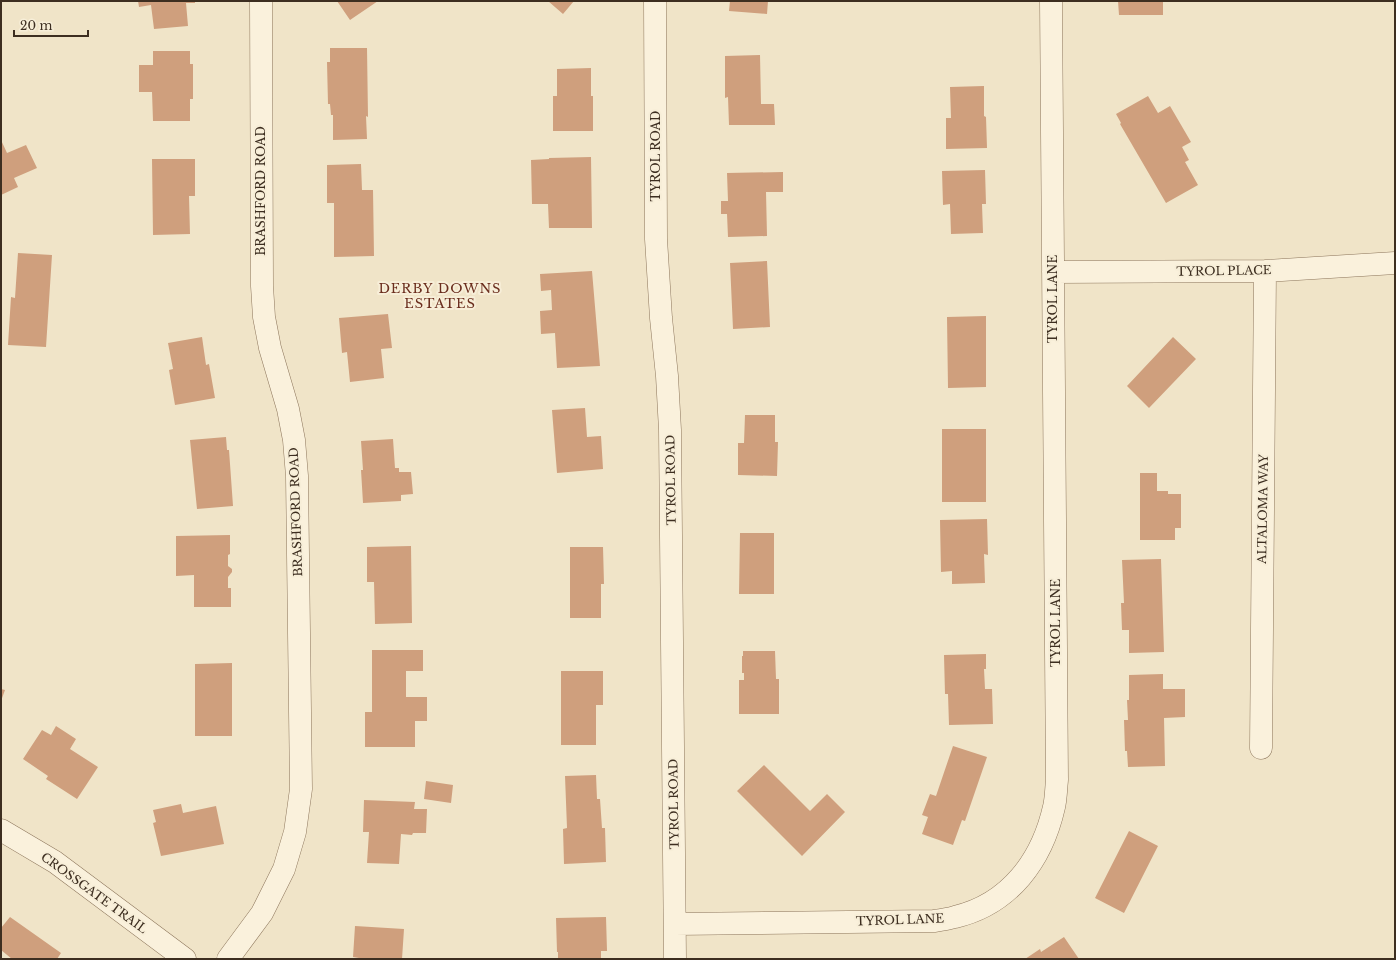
<svg xmlns="http://www.w3.org/2000/svg" width="1396" height="960" viewBox="0 0 1396 960" font-family="'Libre Baskerville',serif">
<rect width="100%" height="100%" fill="#f0e4c8"/>
<path fill="#cf9f7d" d="M138,1H195V3H186L188,26L154,29L151,5L139,7Z
M337,1H378L350,20Z
M548,1H574L563,14Z
M730,1H768L767,14L729,11Z
M1118,1H1163V15H1119Z
M330,48H367L368,117L366,116L367,139L333,140V115H331L330,104H328L327,62H330Z
M153,51H190V64H193V99H190V121H153L152,92H139V65H153Z
M760,55L761,104H774L775,125H729L728,97L725,98V56Z
M591,68V96H593V131H553V96H557V69Z
M984,86V116L986,117L987,148L946,149V118H951L950,87Z
M1148,96L1158,113L1170,106L1191,142L1182,147L1189,160L1185,162L1198,185L1166,203L1120,124L1121,123L1116,114Z
M1,140L7,153L26,145L37,168L14,178L18,187L1,195Z
M591,157L592,228H549L548,204H532L531,160L549,159V158Z
M152,159H195V196H189L190,234L153,235Z
M361,164L362,190H373L374,256L334,257V203H327V165Z
M985,170L986,204H982L983,233L951,234L950,204L943,205L942,171Z
M783,172V192H766L767,236L728,237L727,214H721V201H728L727,173Z
M18,253L52,255L46,347L8,345L11,297L15,298Z
M767,261L770,327L733,329L730,263Z
M592,271L600,366L557,368L555,333L541,334L540,311L552,310L551,290L541,291L540,274Z
M388,314L392,348L381,349L384,378L350,382L347,352L342,353L339,318Z
M986,316V387L948,388L947,317Z
M202,337L206,365L209,364L215,398L175,405L169,370L173,369L168,343Z
M1173,337L1196,359L1149,408L1127,386Z
M585,408L587,437L601,436L603,469L557,473L552,410Z
M745,415H775V442H778L777,476L738,475V443H744Z
M942,429H986V502H942Z
M226,437L227,450H229L233,506L197,509L190,440Z
M393,439L395,468H399V472H411L413,494L401,495V501L363,503L361,470H363L361,441Z
M1140,473H1157V491H1168V494H1181V528H1175V540H1140Z
M987,519L988,555L984,554L985,583L952,584V571L941,572L940,520Z
M740,533H774V594H739Z
M230,535V554L228,555V566L232,569V572L228,577V588H231V607H194V575L176,576V536Z
M411,546L412,623L375,624L374,582H367V547Z
M570,547H603L604,584H601V618H570Z
M1161,559L1164,652L1129,653V630H1122L1121,603H1124L1122,560Z
M372,650H423V671H406V697H427V721H415V747H365V712H372Z
M743,651H775L776,679H779V714H739V680H744V673H742V656H743Z
M986,654V669H984L985,689H992L993,724L949,725L948,694H945L944,655Z
M232,663V736H195V664Z
M561,671H603V705H596V745H561Z
M1163,674V689H1185V717L1164,718L1165,766L1128,767L1127,751H1125L1124,720H1128L1127,700H1129V675Z
M1,689L5,690L1,701Z
M56,726L76,739L70,749L98,767L77,799L46,779L48,776L23,759L42,730L51,735Z
M953,746L987,757L965,821L962,820L953,845L922,834L928,817L922,815L930,794L936,796Z
M764,765L810,811L827,794L845,812L802,856L737,791Z
M596,775L597,799H600L602,828H605L606,862L564,864L563,829L567,828L565,776Z
M426,781L453,785L451,803L424,799Z
M364,800L415,802L414,809H427L426,833H413L412,835L401,834L399,864L367,863L369,832H363Z
M181,804L183,813L216,806L224,844L161,856L153,823L156,822L153,810Z
M1129,831L1158,846L1124,913L1095,898Z
M10,917L61,953L57,959H12L1,950V928Z
M606,917L607,951H601V959H558V952H557L556,918Z
M355,926L404,929L402,959H359V958L353,957Z
M1064,937L1079,959H1025L1040,949L1041,952Z"/>
<g fill="none" stroke-linecap="round" stroke-linejoin="round">
<g stroke="#8d765c" stroke-width="23">
<path id="minor" d="M655,1L656,239L661,318L667,376L670,430L675,959
M1053,272L1265,271L1395,263
M1261,748L1265,271
M1,830L55,862L185,959
M675,924L934,921C941,920 948,919 955,917C1010,904 1042,860 1054,807C1056,799 1056,789 1057,780L1051,1
M228,959L262,913L284,869L295,832L301,789L297,476L294,440L288,409L270,348L264,317L262,286L261,1"/>
</g>
<use href="#minor" stroke="#faf1dc" stroke-width="22"/>
</g>
<g text-anchor="middle" stroke-width="4" stroke-linejoin="round" paint-order="stroke">
<g font-size="12" fill="#3d2e20" stroke="#f7eed8">
<text transform="translate(656 156) rotate(-90)" y="4">TYROL ROAD</text>
<text transform="translate(261 191) rotate(-90)" y="4">BRASHFORD ROAD</text>
<text transform="translate(1224 271) rotate(-1)" y="4">TYROL PLACE</text>
<text transform="translate(1053 299) rotate(-90)" y="4">TYROL LANE</text>
<text transform="translate(671 480) rotate(-91)" y="4">TYROL ROAD</text>
<text transform="translate(1263 509) rotate(-89)" y="4">ALTALOMA WAY</text>
<text transform="translate(296 512) rotate(-92)" y="4">BRASHFORD ROAD</text>
<text transform="translate(1056 623) rotate(-90)" y="4">TYROL LANE</text>
<text transform="translate(674 804) rotate(-91)" y="4">TYROL ROAD</text>
<text transform="translate(94 893) rotate(36)" y="4">CROSSGATE TRAIL</text>
<text transform="translate(900 920) rotate(-2)" y="4">TYROL LANE</text>
</g>
<g font-size="13" letter-spacing="1" fill="#6b2e1e" stroke="#f7eed8">
<text x="440" y="293">DERBY DOWNS<tspan x="440" dy="15">ESTATES</tspan></text>
</g>
</g>
<rect width="1396" height="960" fill="none" stroke="#3d2e20" stroke-width="4"/>
<path d="M14 30v6h74v-6" fill="none" stroke="#3d2e20" stroke-width="2"/>
<text x="20" y="30" font-size="12" fill="#3d2e20" stroke="#f7eed8" stroke-width="3" paint-order="stroke">20 m</text>
</svg>
